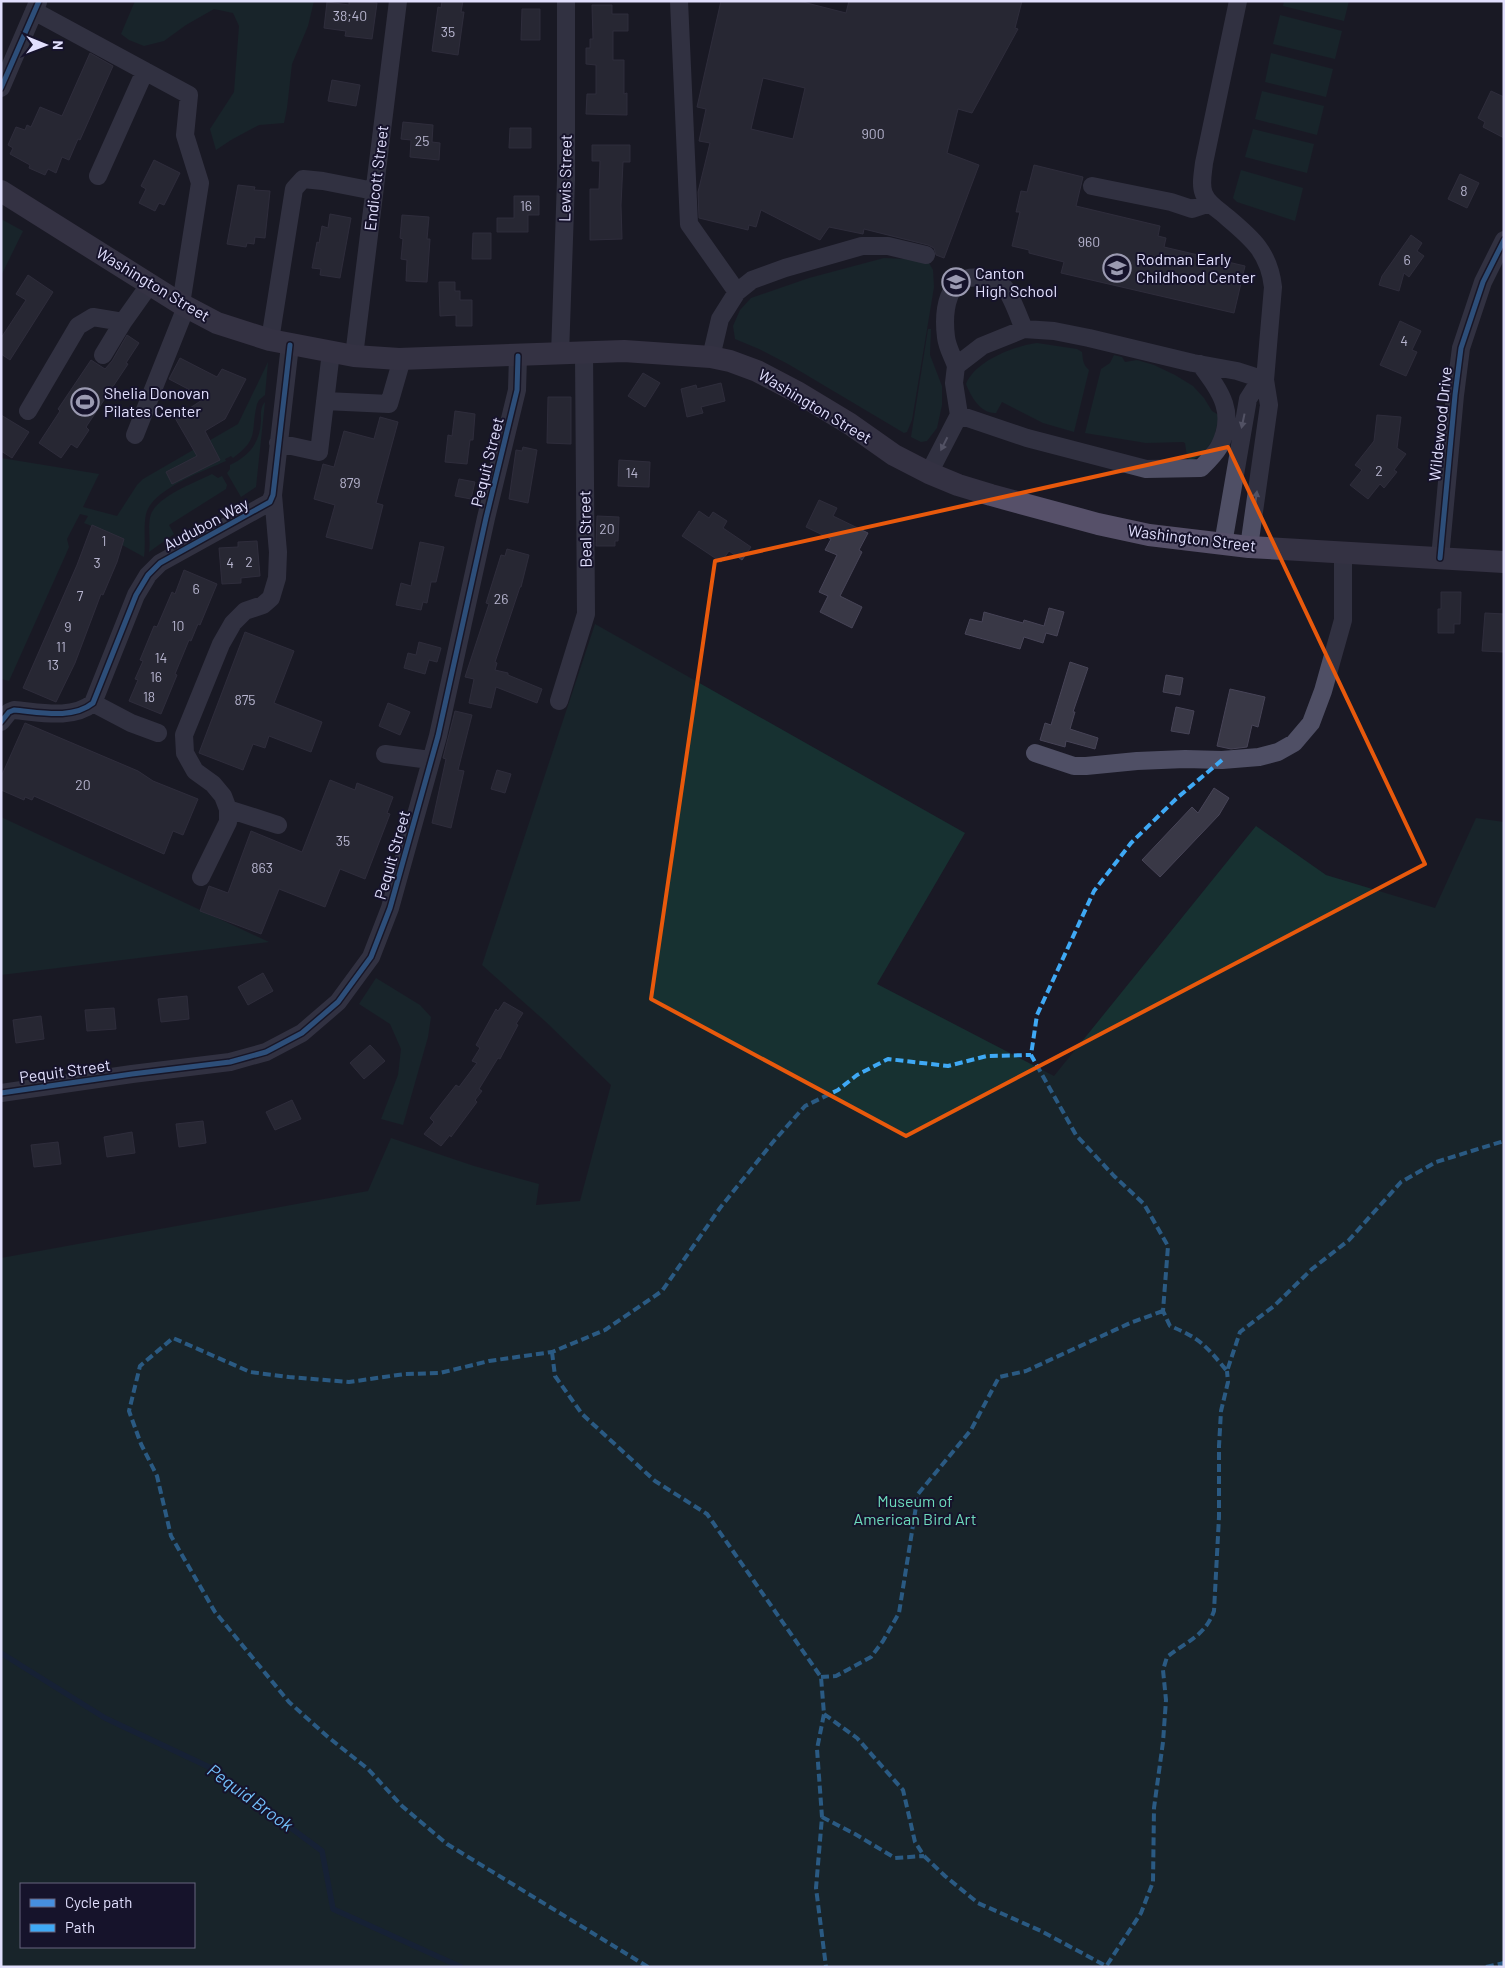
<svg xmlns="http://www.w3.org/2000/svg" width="1505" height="1968" viewBox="0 0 1505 1968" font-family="Barlow,sans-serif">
<rect width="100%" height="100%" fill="#1a1925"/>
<path fill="#173131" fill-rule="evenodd" d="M135,1H314L308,26L292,64L287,108L284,123L259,125L231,140L216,150L210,129L234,92L239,26L233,13L214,9L186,25L164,41L144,46L129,40L121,34Z
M1284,1H1349L1344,21L1283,6Z
M1280,15L1342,31L1335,59L1273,44Z
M1271,53L1333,69L1326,97L1265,82Z
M1262,91L1324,106L1317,135L1255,119Z
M1253,129L1314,144L1307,173L1245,157Z
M1241,170L1303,188L1295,221L1237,202L1233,198Z
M1,219L23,231L1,276Z
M884,258L906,259L929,263L933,270L934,287L912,420L907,432L904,433L788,364L759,349L735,339L733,326L740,310L751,298L809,278Z
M928,329H931L930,355L942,386V405L937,428L927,441L921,442L911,437Z
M1037,343L1077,349L1082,352C1083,360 1083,365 1089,370L1074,432L1043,423L1002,402L996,413C981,414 971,397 966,384C975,361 1014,346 1037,343Z
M1114,355L1122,357L1125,362L1137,360L1154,365L1175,375L1193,386L1204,398L1212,411L1217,414L1219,417L1214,438L1203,454L1190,461L1187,457L1185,443L1183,442L1146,443L1085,433L1101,369L1110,363Z
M268,362L265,395L259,400L257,404C250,433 260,438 233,458L231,456L225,459L226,461C204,471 152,489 146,514C143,528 146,542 144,557L122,545L124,539L84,523L88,516L80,514L67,539L69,547L66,554L9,681L1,679V458L99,474L83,507L117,516L137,485L143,479L238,424Z
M265,402L256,487L241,497L227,473L230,469V465C249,456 260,443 261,421C261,414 260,408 265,402Z
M212,474L218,478L222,476L227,485L226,489L169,525L174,534L149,552C151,540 147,526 151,514C158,496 196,482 212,474Z
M595,624L965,833L877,984L1054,1076L1256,826L1326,875L1435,908L1476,818L1504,822V1967H1V1258L368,1191L391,1138L474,1166L539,1184L536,1205L580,1201L611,1085L546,1022L482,965ZM194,1884V1947H21V1884Z
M1,817L269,942L1,975Z
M376,978L420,1005L431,1017L428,1037L403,1125L381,1119L398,1075L401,1049L390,1024L359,1004Z"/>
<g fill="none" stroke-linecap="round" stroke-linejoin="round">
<path stroke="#132a4b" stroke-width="5.5" d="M1,1653L105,1718L209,1767L322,1851L333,1909L461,1967"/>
</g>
<path fill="#393846" stroke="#474457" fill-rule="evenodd" d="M349,1L377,3L372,39L345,36L346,31L324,28L327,2L349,5Z
M442,1H463L461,12H464L458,55L432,51L438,7L441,8Z
M721,1H799L846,13L849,1H1022L1015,28L1018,29L972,113L958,109L947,153L979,165L944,258L936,255L934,248L928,245L864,229L863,234L829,227L820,240L761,210L756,227L749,225L748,230L699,218L698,192L710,143L699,141L706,109L697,107ZM763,78L805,88L793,139L751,129Z
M592,5H612V14H628V31H613V60H624V94L627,93V115L586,114L587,94H596V65L586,64V48H590V39H593Z
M522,9H540V40H521Z
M90,53L113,66L80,140L78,139L69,160L62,157L56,173L48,169L45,175L29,168L30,165L10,154L13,148L8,145L16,127L25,130L27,125L31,127L40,107L62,116Z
M332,80L360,85L356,106L328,101Z
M1491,91L1504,97V138L1483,127L1485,122L1478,118Z
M403,122L433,125L432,142L440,143L439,160L410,157L411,140L401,139Z
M510,128H531V148H509Z
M592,145H630V162H623L621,205L622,239L590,240V189H599L600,161H592Z
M154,160L180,173L164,205L159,203L155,211L139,203L146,189L141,186Z
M1034,165L1083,177L1076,206L1160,226L1158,236L1166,238L1164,247L1245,266L1234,313L1061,273L1064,262L1029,253V250L1012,246L1020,212H1016L1021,191L1027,192Z
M1460,174L1479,183L1467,208L1448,199Z
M238,185L255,187L254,190L270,191L265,238L255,237L254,244L247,243L246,247L227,244Z
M514,196H539V215H528V232H497V218H514Z
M330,214L351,218L340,278L320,275L321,269L312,268L317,242L319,243L322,226L328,228Z
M402,215L429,217L427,239H430L427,282L406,281L407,260L401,259L403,239L400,238Z
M473,233H491V259H472Z
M1411,235L1422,243L1417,251L1424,256L1409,277L1404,273L1399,291L1379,285L1382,276Z
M28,275L53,292L10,360L1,354V338L26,300L16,294Z
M439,282H455V291H460V300H472V326H456V315L440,316Z
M1400,321L1421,331L1412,350L1417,352L1406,376L1380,365Z
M127,335L139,343L126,363L128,364L86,427L89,430L77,448L71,444L61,458L39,443L60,411L58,409L91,360L105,369L112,361Z
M180,358L217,377L222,369L246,379L225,419L205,431L220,460L172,484L166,472L197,456L175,418L205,398L169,379Z
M643,373L660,383L645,407L628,396Z
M721,383L725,401L701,407L703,413L687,417L681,389L696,385L697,389Z
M548,397H571V444L547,443Z
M455,411L475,414L473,440H470L467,464L445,462L448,435L452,436Z
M1,415L29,432L12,458L1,451Z
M1377,415L1401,417L1397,448L1406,454L1394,470L1397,472L1384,488L1380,484L1368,499L1350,485L1362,470L1355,465L1374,441Z
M380,417L398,422L376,503L383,505L372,549L326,537L335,505L314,499L323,464L334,467L344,431L374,439Z
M523,447L537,450L528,503L509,499L516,450L522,451Z
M619,460L650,462L649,487L618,486Z
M459,479L475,482L471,499L455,496Z
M819,500L837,508L833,516L868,533L859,550L862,552L840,596L862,607L852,628L820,612L828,596L819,592L837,555L825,550L831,539L806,527Z
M699,511L709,518L713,512L727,521L723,528L751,547L742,560L729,551L721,562L682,536Z
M597,516L619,517L618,541H615V546H596Z
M92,525L124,539L117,562L103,595L101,594L75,663L56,702L23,688L77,565Z
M257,541L260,576L241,578V583L222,584L219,548L238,547V542Z
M420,542L444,547L436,582H431L427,603L423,602L421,610L396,605L401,583L411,586Z
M507,549L529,555L521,587H520L495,662L497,663L495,670L508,673V675L542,689L537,703L496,687L491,708L469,703L474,679L465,677L489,604L486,603L501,555L505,556Z
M184,570L217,584L200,625L198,624L191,641L189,640L175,674L177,675L161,714L129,701L138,680L135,679L143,661L140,660L154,626L157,627L172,592L175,594Z
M1441,592H1461L1460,624H1454V633H1438V609H1441Z
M1049,608L1064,612L1057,636L1046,633L1043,643L1024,637L1020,649L965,634L970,619L982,622L984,612L1023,623L1024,620L1044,626Z
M1485,613L1504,614V652L1482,651Z
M245,632L294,651L274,703L322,722L311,752L269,736L265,748L253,744L243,770L199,753Z
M419,642L441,648L437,662L429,660L425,674L404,668L408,653L416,655Z
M1070,662L1088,668L1073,712H1075L1070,729L1098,738L1095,749L1066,741L1065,747L1040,740L1045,723L1051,725Z
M1166,675L1183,678L1180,695L1163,692Z
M1230,689L1265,697L1258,727L1252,725L1247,747L1231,749L1217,746Z
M388,703L410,712L400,735L379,726Z
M1176,707L1194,711L1189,734L1171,731Z
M455,711L472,715L458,770L464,771L451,828L432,823L446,759L443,758Z
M25,723L138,771L153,781L198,799L183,835L173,831L164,854L34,796L32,800L25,797L24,800L1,790V777Z
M497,770L511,774L505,793L491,789Z
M330,780L355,790L357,783L393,797L387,813L390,814L365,879L340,869L325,907L279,889L261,934L200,911L209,886L228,893L251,831L302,852Z
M1214,788L1229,798L1219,815L1160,877L1142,860L1192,807L1198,813Z
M263,973L273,991L248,1005L238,987Z
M187,996L189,1019L161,1022L158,999Z
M504,1002L523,1013L516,1024L518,1025L500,1059L498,1058L479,1089L482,1091L475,1100L477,1102L451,1137L450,1135L441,1146L424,1134L434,1122L430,1118L456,1085L459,1087L477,1063L472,1061L480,1048L476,1045L496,1009L498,1011Z
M114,1008L116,1029L87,1031L85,1010Z
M41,1016L44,1039L16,1043L13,1020Z
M370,1045L385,1061L364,1079L350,1063Z
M292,1100L301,1119L275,1130L266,1112Z
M203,1121L206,1143L179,1147L176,1124Z
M132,1132L135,1153L107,1157L104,1137Z
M58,1142L61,1164L34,1167L31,1145Z"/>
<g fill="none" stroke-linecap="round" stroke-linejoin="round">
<path stroke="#4f4f65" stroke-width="18" d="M679,1L689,224L737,292L720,319L711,357
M1238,1L1204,163C1203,173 1200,185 1204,194C1207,202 1215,208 1222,213C1249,236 1269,250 1273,287L1265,380L1269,405L1249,547
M34,11L189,95L185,135L200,183L181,304
M1,88L38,2
M98,176L145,71
M1092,186L1171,202L1192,209L1210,203
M737,292L752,280L785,268L862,246H888L926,255
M270,340L294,189L303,179L323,181L374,191
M103,355L123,322
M560,355L566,180V1
M354,356L398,1
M956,366C953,357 947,347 946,337C943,313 946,273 980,278C987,280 999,281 1004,287C1011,294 1020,320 1024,329
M325,401L389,404L402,359
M28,411L78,326L93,317L123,322L150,284
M959,415L1027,438L1146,469L1201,468C1207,462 1215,454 1219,447C1237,412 1220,391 1200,364
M135,435L186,307
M278,443L319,452L331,352
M929,473L959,415L954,383L956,366L982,346L1024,329L1054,331L1089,338L1193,363L1237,371L1265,380
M1223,544L1248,399L1255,388L1265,380
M1440,558L1455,395L1461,348L1483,282L1504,240
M559,701L586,614L584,353
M93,703L131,723L158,733
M1,722L9,712L14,710C39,712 72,720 93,703L136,595L148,575L160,563L270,502L273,495L290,345
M1035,753L1074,766H1086L1137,761L1185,759L1222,760L1259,757L1278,752L1294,743L1311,723L1323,691L1343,620V553
M385,754L430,760
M228,809L278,825
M201,877L228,822V809L223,796L213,784L195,771L185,753L184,735L221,644L233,623L245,611L263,605L271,598L277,578L278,552L273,495
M1,1093L132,1074L230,1062L266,1052L302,1033L338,1002L371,957L390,908L438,736L486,518L517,390L518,356"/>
<path stroke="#565069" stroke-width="22" d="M1,191L181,304L217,323L270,340L354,356L399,359L624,351L711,357L730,361L757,371L797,392L850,424L894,455L929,473L958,485L991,495L1098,524L1149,535L1249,547L1504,562"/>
<path stroke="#3fa9f5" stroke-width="4" stroke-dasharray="8 4" stroke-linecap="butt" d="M1222,760L1177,798L1131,843L1094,891L1037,1015L1031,1055L1076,1135L1114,1176L1144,1204L1168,1246L1163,1311L1170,1326C1200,1338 1206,1346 1227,1371L1240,1332L1274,1306L1312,1269L1349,1240L1401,1182L1436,1162L1504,1141
M552,1352L555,1376L582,1414L655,1481L707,1514L821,1677L824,1714L817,1749L822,1817L816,1888L826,1967
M821,1677L836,1676L871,1657L883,1641L899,1613L918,1494L971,1430L999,1377L1026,1371L1130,1323L1163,1311
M824,1714L857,1738L903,1790L915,1842L924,1856L945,1876L978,1903L1041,1931L1108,1967
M822,1817L855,1834L895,1858L924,1856
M1107,1965L1141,1913L1153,1882L1154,1808L1163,1742L1166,1700L1163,1670L1167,1657C1187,1641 1205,1636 1214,1611L1219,1517V1446L1221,1411L1228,1382L1227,1371
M648,1967L447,1844L402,1806L368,1769L328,1737L289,1702L215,1612L171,1536L157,1476L141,1444L129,1411L140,1366L173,1338L250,1372L289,1377L349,1382L405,1374L440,1373L489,1361L552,1352L605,1330L662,1291L720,1208L773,1142L805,1106L838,1090L857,1075L888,1059L948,1066L987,1056L1031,1055
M1486,1967L1504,1963"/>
<g stroke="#16132b" stroke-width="8">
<path id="cycleway" d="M1,88L39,1
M1440,558L1455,395L1461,348L1483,282L1504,240
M1,722L9,712L14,710C39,712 72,720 93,703L136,595L148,575L160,563L270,502L273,495L290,345
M1,1093L132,1074L230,1062L266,1052L302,1033L338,1002L371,957L390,908L438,736L486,518L517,390L518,356"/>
</g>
<use href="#cycleway" stroke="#468fdf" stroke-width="5"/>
</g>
<defs><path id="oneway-solid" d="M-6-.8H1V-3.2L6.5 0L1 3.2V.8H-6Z" transform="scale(1.25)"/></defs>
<g fill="#9897b1">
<use href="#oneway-solid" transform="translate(1243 421) rotate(102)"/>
<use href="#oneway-solid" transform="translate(944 444) rotate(117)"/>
<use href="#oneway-solid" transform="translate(1256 498) rotate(-82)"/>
</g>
<path d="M0 0H1505V1968H0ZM1228,447L1425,864L906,1136L651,999L715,561Z" fill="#1a1925" fill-opacity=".55" fill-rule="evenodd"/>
<path fill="none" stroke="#e8590c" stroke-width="4" stroke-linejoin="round" d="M1228,447L1425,864L906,1136L651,999L715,561Z"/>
<defs>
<g id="school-ring" transform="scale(1.4375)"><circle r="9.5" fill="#16132b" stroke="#9b9ab1" stroke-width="1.5"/><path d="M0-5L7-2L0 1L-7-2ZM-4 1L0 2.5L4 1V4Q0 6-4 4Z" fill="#9b9ab1"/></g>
<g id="stadium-ring" transform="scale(1.4375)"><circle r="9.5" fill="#16132b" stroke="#9b9ab1" stroke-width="1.5"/><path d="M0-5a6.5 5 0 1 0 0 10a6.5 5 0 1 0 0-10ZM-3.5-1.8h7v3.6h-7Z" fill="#9b9ab1"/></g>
</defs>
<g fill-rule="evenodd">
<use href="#school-ring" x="1117" y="268"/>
<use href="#school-ring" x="956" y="282"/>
<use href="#stadium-ring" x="85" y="402"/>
</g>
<g text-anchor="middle" stroke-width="4" stroke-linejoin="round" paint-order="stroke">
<g font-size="14" fill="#b7b5cf">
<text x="350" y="21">38;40</text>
<text x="448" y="37">35</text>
<text x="873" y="139">900</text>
<text x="422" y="146">25</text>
<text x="1464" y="196">8</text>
<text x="526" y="211">16</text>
<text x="1089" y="247">960</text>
<text x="1407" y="265">6</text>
<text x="1404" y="346">4</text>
<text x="1379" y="476">2</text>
<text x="632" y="478">14</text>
<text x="350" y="488">879</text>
<text x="607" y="534">20</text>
<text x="104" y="546">1</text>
<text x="249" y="567">2</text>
<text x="97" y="568">3</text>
<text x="230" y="568">4</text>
<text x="196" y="594">6</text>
<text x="80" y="601">7</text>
<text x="501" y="604">26</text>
<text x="178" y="631">10</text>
<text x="68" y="632">9</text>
<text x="61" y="652">11</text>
<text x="161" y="663">14</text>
<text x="53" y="670">13</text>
<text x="156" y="682">16</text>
<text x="149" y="702">18</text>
<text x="245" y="705">875</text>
<text x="83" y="790">20</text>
<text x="343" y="846">35</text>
<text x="262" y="873">863</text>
</g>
<g font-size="16" fill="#e1dffd" stroke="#16132b">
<text transform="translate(376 178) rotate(-83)" y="6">Endicott Street</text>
<text transform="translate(565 178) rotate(-89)" y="6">Lewis Street</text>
<text transform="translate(153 284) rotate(31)" y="6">Washington Street</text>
<text transform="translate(815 406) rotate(31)" y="6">Washington Street</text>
<text transform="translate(1440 424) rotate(-84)" y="6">Wildewood Drive</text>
<text transform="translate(487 462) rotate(-76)" y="6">Pequit Street</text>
<text transform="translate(206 524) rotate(-28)" y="6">Audubon Way</text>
<text transform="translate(585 529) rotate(-91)" y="6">Beal Street</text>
<text transform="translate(1192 538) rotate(7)" y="6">Washington Street</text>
<text transform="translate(392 855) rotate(-74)" y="6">Pequit Street</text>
<text transform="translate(65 1071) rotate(-8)" y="6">Pequit Street</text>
</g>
<g font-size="16" fill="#e1dffd" stroke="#16132b" text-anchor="start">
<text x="1136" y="265">Rodman Early<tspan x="1136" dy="18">Childhood Center</tspan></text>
<text x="975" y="279">Canton<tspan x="975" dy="18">High School</tspan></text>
<text x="104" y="399">Shelia Donovan<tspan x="104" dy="18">Pilates Center</tspan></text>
</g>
<g font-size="16" fill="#6ddbbc" stroke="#16132b">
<text x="915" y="1507">Museum of<tspan x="915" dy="18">American Bird Art</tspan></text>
</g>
<g font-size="18" font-style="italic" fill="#72bef8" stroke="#16132b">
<text transform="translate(250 1798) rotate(36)" y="6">Pequid Brook</text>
</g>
</g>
<rect width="1505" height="1968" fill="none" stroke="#e1dffd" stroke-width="5"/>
<rect x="20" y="1883" width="175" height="65" fill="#16132b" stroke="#67657f"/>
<rect x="30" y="1899" width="25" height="8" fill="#468fdf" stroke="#67657f"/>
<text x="65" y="1908" font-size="15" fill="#e1dffd">Cycle path</text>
<rect x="30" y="1924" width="25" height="8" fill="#3fa9f5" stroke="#67657f"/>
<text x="65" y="1933" font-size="15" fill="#e1dffd">Path</text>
<g transform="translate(45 45) rotate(91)" stroke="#16132b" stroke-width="4" paint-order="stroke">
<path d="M0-4L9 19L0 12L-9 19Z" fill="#e1dffd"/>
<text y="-8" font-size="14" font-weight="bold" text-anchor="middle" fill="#e1dffd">N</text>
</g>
</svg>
